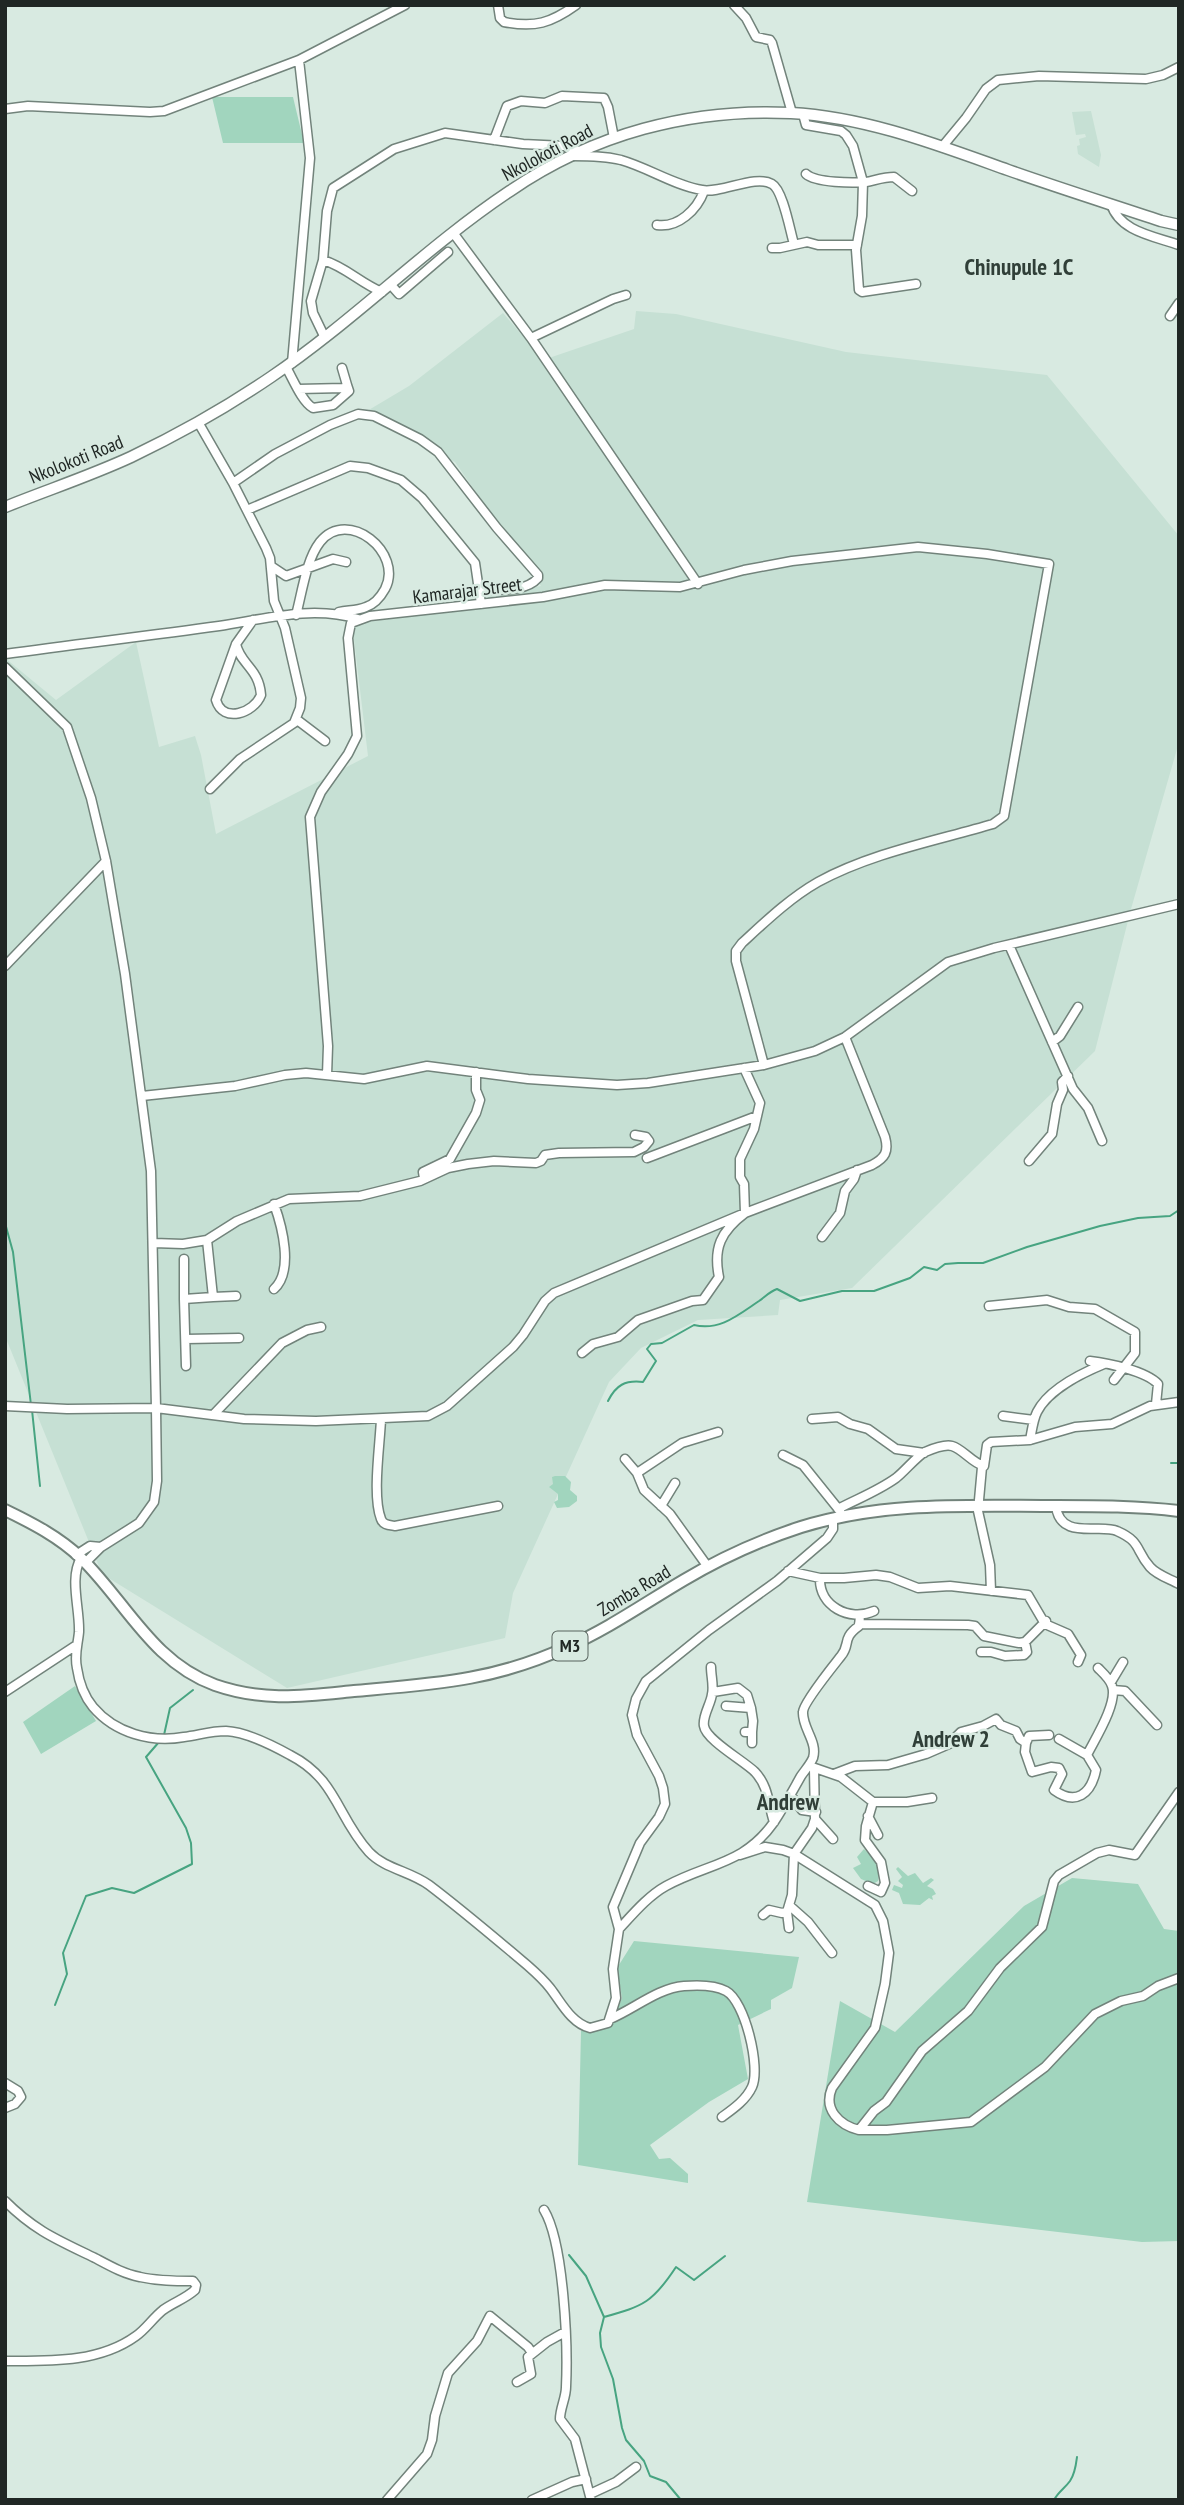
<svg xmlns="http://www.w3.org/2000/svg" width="1184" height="2505" viewBox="0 0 1184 2505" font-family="'PT Sans Narrow',sans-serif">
<rect width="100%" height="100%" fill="#d8eae1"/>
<path fill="#c6e0d4" d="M1091,111L1101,155L1099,167L1078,154L1077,146L1080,145L1079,139L1086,137L1085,134L1076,135L1072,112Z
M636,311L676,314L846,352L1047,375L1179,536V742L1131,909L1095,1051L852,1288L780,1300L778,1315L698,1320L641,1348L609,1382L513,1593L505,1638L287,1688L102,1574L5,1336V658L56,700L136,642L159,747L195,736L201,755L216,834L368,756L352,623L541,586L455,462L362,414L409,386L503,313L539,355L546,359L634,329Z"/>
<path fill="#a1d5be" d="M212,97H293L304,143H223Z
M555,1476H565L571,1482L570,1490L577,1496V1501L569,1507L557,1508L554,1502L558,1500V1494L549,1487L553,1484L552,1477Z
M75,1686L96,1721L41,1754L23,1722Z
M864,1849L880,1864L878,1881L873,1884L861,1879L853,1868L861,1864L857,1857Z
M898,1867L908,1876L915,1873L923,1883L931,1878L934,1880L927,1886L933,1889L936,1894L932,1896L933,1900L929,1898L920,1905L903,1904L899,1893L892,1890L894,1885L902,1888L903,1885L898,1881L902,1877L896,1869Z
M1072,1878L1138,1884L1164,1929L1179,1931V2241L1142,2242L807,2202L840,2001L895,2032L1024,1906Z
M634,1941L799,1957L792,1988L771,2000V2009L738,2025L748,2079L709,2102L650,2145L659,2159L670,2158L688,2174V2183L578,2165L581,2031L613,2021L622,1998L617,1968Z"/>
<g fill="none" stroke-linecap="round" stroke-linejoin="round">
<path stroke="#47a481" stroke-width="2" d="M5,1223L13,1252L31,1405
M608,1401C616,1385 625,1380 643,1382L656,1361L647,1349L651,1344L662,1343L694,1325C720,1331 738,1315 759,1301C766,1296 769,1292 777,1289L800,1301L842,1291H874L910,1278L924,1267L937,1270L945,1264L958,1263H983L1027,1247L1100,1226L1138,1218L1170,1216L1179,1210
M32,1410L40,1486
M1171,1463H1179
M164,1735L170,1708L193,1690
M55,2005L67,1974L63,1953L86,1896L112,1888L134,1893L192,1864L191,1843L186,1828L146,1757L159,1742
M569,2255L586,2276L604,2317L600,2333L601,2347L613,2379L622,2428L626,2440L644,2461L650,2476L666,2482L681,2500
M604,2317C644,2306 653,2302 676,2267L694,2280L725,2256
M1054,2500C1058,2492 1065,2488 1070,2481C1075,2474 1076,2465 1077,2457"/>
<g stroke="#72837b" stroke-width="11">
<path id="minor" d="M498,5L500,18L504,22C535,28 551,23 576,5
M734,5L746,18L756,37L770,40L772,43L792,113
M5,109L28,106L150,112L164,111L299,60
M803,114L806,125L841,131L846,135L853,146L863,182L862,216L856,250L859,290L862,292L916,284
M494,140L507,106L521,101L545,103L562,96L604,98L608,107L614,138
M942,147L966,118L986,89L998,80L1039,76L1146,79L1163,75L1179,67
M572,156C589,156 605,156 621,160C649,168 673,185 702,190C721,194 755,174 772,184C783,190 790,231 794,244
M806,174C816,183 853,183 866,182C876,180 884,177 894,177L912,191
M1111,204C1120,232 1154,236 1179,245
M657,225C678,228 697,210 704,191
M454,234L531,338L698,584
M772,248H780L807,242L818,245H857
M323,260C346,267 360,283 382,292
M391,285L399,294L448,252
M1170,316L1179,303
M325,338L313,313L311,301L323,260L327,211L333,188L394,149L445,133L523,144L564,146L579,151
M531,338L613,299L626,295
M292,363L310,158L299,60L405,5
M286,367C293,379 302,402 313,408L333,405L349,391L347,385
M298,389L344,388L347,385L342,368
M198,422L233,483L266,548L270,558L274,601L285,628L301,698L300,708L294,723L240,759L210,789
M233,483L275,454L330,425L358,414L374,416L420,439L438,452L497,528L538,575V578C525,593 497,589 478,590
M247,510L350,466L368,468L401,480L422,498L475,563L481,604
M271,566L286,576L333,559L346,562
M296,615C302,593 306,560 320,542C348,507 404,553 385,589C380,598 375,604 366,607C357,611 348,610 339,612
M236,644C240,664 259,668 261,695C254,713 223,724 216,700Z
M236,644L253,620
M5,654C77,644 148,636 219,626C265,619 312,605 358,619
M5,667L67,727L91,798L106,861L125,974L151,1171L156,1408L157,1481L154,1502L139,1523L101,1547L85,1563
M296,719L325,741
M1009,945L1073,1089L1088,1108L1102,1141
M5,966L106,861
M1052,1042L1060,1036L1078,1007
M327,1075L328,1046L310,817L321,792L348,754L357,736L348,638L351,623L370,616L543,597L605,585L680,587L744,570L792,561L918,547L987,554L1049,564L1004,816L993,824C935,841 871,853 818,882C790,898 766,921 742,943L736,951V961L764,1065
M142,1096L235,1086L285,1075L306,1073L364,1079L427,1066L528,1079L617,1085L648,1083L764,1065L815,1051L845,1037L948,962L994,948L1179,904
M647,1158L757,1116
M1029,1161L1052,1134L1057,1104L1063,1090L1062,1082L1068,1076
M424,1178L423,1172L450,1159L476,1113L480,1100L476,1090V1072
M822,1237L840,1213L845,1191L854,1179L857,1170
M154,1243L183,1244L207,1240L237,1221L289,1199L360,1196L420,1181L448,1168L468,1164L494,1161L536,1163L541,1161L545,1155L559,1153L634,1152L644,1147L649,1141L646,1137L635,1135
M184,1259V1299
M274,1289C294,1271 282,1226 274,1204
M213,1297L236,1296
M989,1306L1047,1300L1069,1307L1095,1309L1135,1332V1353L1114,1380
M186,1339L239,1338
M582,1353L593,1344L618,1337L638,1320L692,1301L703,1300L719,1277C713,1248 721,1231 745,1213L744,1184L740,1177V1159L754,1129L760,1103L744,1068
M1090,1361C1108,1363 1146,1371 1158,1384L1156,1404
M186,1366L184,1299L213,1297L207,1240
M5,1406L67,1409L156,1408L244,1419L316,1421L428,1416L447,1406L513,1347L523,1335L545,1301L554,1293L745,1213L872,1165C885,1158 889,1152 885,1137L845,1037
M214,1414L282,1343L307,1330L321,1327
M1003,1416L1034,1420
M381,1419C380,1445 372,1496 381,1519C383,1525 389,1525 395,1526L498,1506
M812,1419L838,1417L850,1424L868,1429L896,1449L924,1453
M1030,1440C1032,1430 1033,1420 1037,1412C1048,1390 1082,1373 1104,1364
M783,1455L803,1465L840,1511
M625,1459L637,1473
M982,1467L978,1511L990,1565L991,1591
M661,1506L675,1483
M1056,1506C1060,1541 1100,1523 1117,1531C1142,1542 1135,1550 1150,1567C1157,1575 1170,1579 1179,1584
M838,1509C857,1499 878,1491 896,1478C905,1471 917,1456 925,1452C932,1449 944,1444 952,1446C963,1449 972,1463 984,1466L987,1445L991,1442L1030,1440L1075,1427L1112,1424L1150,1406L1179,1402
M76,1555L90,1546L101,1547
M81,1558C69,1578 80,1609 79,1632C78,1644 74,1655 77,1668C79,1682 84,1696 93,1707C115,1733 151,1743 184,1737C199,1735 211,1731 226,1731C247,1732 272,1745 290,1755C337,1779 337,1817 369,1852C385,1869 410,1871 429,1885C462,1910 495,1938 527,1965C535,1972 543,1979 550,1988C561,2002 571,2023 590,2028L608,2023L616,1998L613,1969L619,1929L613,1907L640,1843L659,1817L665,1804L663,1788L659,1776L637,1735L632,1715L636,1699L646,1681L709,1630L777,1581L827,1538L833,1529V1518
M708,1567L670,1514L644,1490L637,1473L682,1443L718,1432
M788,1571L820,1578H844L876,1575L890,1577L918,1588L950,1586L1028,1595L1045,1624L1068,1634L1081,1655L1078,1662
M820,1578C819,1606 849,1622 874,1611
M859,1624L968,1625L975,1626L984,1636L1019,1643L1025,1642L1046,1621
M981,1652H991L1005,1656L1024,1655L1027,1652L1025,1642
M711,1667C711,1676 714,1686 712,1694C711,1704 702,1716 704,1726C706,1740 744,1761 755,1772C769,1787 768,1804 774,1822
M1111,1682L1123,1662
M1113,1690L1125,1691L1157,1725
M5,1692L75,1646
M713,1692L738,1688L747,1695L751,1708
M726,1706L751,1708L753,1721L752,1732H745
M752,1732V1743
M1026,1743L1029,1736L1049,1735
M1087,1755C1095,1739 1118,1703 1112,1686C1110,1679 1103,1673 1098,1668
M812,1767L841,1777L873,1802H907L932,1798
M834,1774L855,1766L888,1765L926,1754L949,1744L961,1732L983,1726L996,1719L1001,1725L1016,1731L1020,1739L1026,1743L1025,1752L1032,1772L1051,1767L1059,1768L1062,1774L1054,1790C1076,1806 1091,1794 1096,1770L1087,1755L1059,1739
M791,1796L802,1810L816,1812
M868,1816L878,1835
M815,1819L833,1839
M740,1855L765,1847L783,1850L794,1854L875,1905L883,1921L889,1953L885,1984L875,2028L832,2088C823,2109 839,2125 859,2130L874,2111L886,2102L922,2051L968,2011L1000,1968L1042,1927L1054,1881L1059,1875L1097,1853L1109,1850L1135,1855L1179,1792
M868,1886L881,1892L885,1883L881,1862L865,1840L866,1826L873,1802
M790,1906L808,1922L832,1953
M763,1915L769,1910L782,1913L787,1912
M789,1928L787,1912L792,1895L794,1854L812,1828L815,1819L814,1769
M619,1929C633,1914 648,1896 666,1886C708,1863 744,1865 774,1822C784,1807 792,1792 801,1776C805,1770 810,1765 813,1758C818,1742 802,1728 803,1712C803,1703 834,1665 841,1656C851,1644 841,1639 859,1626L860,1616
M610,2019C634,2009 658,1988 684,1986C696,1985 715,1985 726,1991C745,2001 761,2068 752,2087C746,2100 733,2109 722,2117
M5,2083L18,2091L21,2097L15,2104L5,2108
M859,2130H887L971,2122L1045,2067L1095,2014L1121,2001L1143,1996L1158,1986L1179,1978
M5,2201C35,2231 58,2240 95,2258C110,2266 124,2274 140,2277C158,2281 175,2281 193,2281L196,2285L195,2290C185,2299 174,2302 163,2310C153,2318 146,2329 136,2336C99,2363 49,2361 5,2361
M544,2210C564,2243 568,2346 566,2387C566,2398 560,2408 560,2419L575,2439L591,2500
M517,2382L531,2374L528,2357L547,2342L565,2332
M590,2494L616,2482L636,2467
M387,2500L427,2454L432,2440L435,2416L448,2373L477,2341L490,2316L528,2347L532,2353
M532,2500L572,2482L586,2479"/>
</g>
<g stroke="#72837b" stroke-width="13">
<path id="major" d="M5,507C47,490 90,476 131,457C179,434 227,407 271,377C355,320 426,247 510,191C593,134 690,108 791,113C866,117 938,145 1008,170C1059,188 1110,204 1161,221L1179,225"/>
</g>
<g stroke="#72837b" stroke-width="14">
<path id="highway" d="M5,1510C32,1523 59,1537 81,1558C126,1602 152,1662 215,1685C264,1702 304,1696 354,1691C433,1684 494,1681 567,1647C608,1629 645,1603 684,1580C721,1558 761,1540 801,1527C885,1501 970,1506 1057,1506C1097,1506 1138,1506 1179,1511"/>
</g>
<use href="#minor" stroke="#fff" stroke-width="8"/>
<use href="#major" stroke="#fff" stroke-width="10"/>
<use href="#highway" stroke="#fff" stroke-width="10"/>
</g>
<g text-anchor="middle" stroke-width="5" stroke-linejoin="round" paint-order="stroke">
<rect fill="#d8eae1" stroke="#57625d" stroke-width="2" x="552.5" y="1631.5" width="35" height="29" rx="5"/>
<g font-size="18" font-weight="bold" fill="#202724">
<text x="570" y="1652">M3</text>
</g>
<g font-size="19" fill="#202724" stroke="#d8eae1">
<text transform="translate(547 152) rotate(-28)" y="7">Nkolokoti Road</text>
<text transform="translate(76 459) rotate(-22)" y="7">Nkolokoti Road</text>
<text transform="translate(467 590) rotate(-7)" y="7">Kamarajar Street</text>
<text transform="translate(634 1590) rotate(-31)" y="7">Zomba Road</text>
</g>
<g font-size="23" font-weight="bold" fill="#303f38" stroke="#d8eae1">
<text x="1019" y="275">Chinupule 1C</text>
<text x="951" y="1747">Andrew 2</text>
<text x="788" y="1810">Andrew</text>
</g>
</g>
<rect width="1184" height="2505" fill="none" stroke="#202724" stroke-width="14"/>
</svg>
